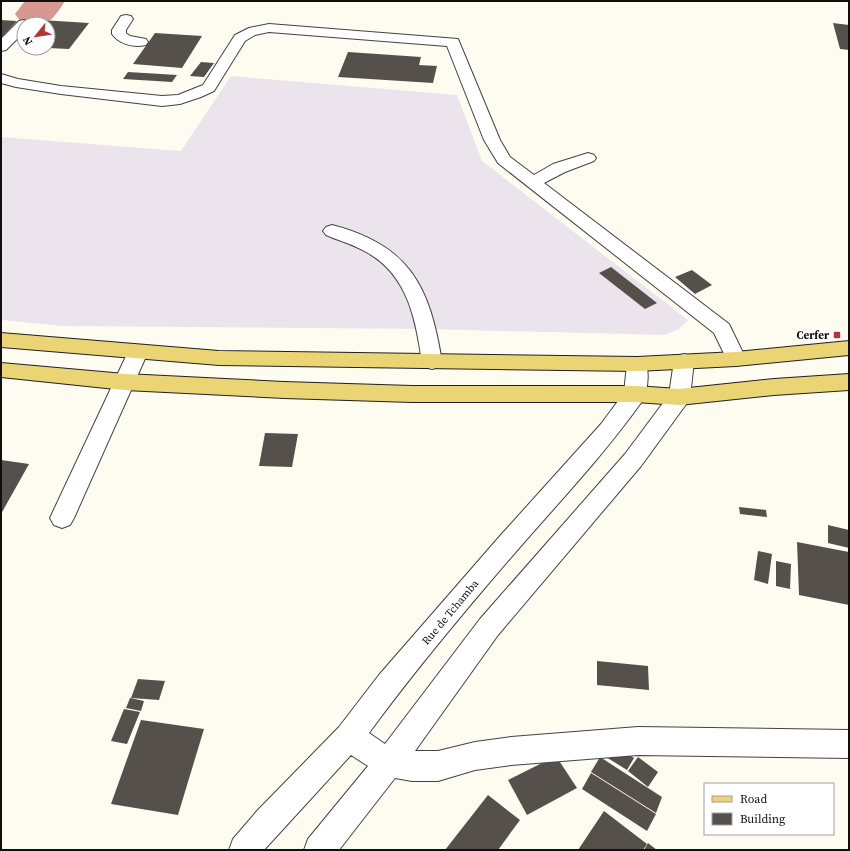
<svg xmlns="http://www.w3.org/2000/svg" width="850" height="851" viewBox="0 0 850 851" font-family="'Source Serif 4',serif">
<rect width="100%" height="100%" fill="#fefcf1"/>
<path fill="#ece4ec" d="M231,76L457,95L482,161L688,320L679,329L665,335L425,329L62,326L1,320V137L181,151Z"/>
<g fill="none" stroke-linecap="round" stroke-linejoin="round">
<path fill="#d89892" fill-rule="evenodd" d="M25,1H65C52,21 47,29 21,22L15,14Z"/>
</g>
<path fill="#56504c" d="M1,20L17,21L1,38Z
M41,20L89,23L69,49L48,48V24H38Z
M833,23L849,25V50L840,49Z
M155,33L202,36L182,68L133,64Z
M348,52L421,57L419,65L437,66L433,83L338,77Z
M201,62L214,63L204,77L190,76Z
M128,72L177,75L172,82L123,79Z
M611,267L657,303L645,309L599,273Z
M692,270L712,285L695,294L675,277Z
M265,433L298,434L292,467L259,466Z
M1,460L29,464L1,514Z
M739,507L766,510L767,517L740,514Z
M828,525L849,530V548L828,543Z
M797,542L849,552V605L799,595Z
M758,551L772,554L768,584L754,580Z
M776,561L791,564L790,589L776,586Z
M597,661L648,666L649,690L597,685Z
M138,679L165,681L159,700L131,698Z
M130,698L144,701L141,711L126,708Z
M124,709L140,712L127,744L111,741Z
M141,720L204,729L178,815L111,804Z
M613,745L634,758L627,770L606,757Z
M556,756L577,788L527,815L508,780Z
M600,757L662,797L656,813L591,772Z
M638,757L658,772L648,787L628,771Z
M591,773L656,814L647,831L582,789Z
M488,795L520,820L498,850H445Z
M604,811L647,844L643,850H578Z
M648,843L657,850H644Z"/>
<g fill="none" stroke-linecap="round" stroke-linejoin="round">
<g stroke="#424242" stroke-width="2">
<path id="minor" d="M126,15L131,16L133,19L126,30V33L130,36L146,39L148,42L146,45C134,48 119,44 112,34V30L121,16Z
M24,20L29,21L31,24H24V32L6,50L1,51V39L19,21Z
M269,24L458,39L500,140L510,157L534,175L553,164L588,153L594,155L596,158L594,161L565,172L544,183L729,324L746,359L743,364L736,366L729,364L714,333L498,163L484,140L447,46L269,32L255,35L245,41L214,91L201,97L180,104L162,106L61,94L16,87L1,83V74L18,79L61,86L162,96L178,95L203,85L235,35L249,28Z
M332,225C410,245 430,287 442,362L439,367L432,369L425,367L422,362C416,320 408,276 368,253C355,245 340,241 326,235L323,231L326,227Z
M138,345L145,347L148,352L74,518L70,525L62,528L54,525L50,518L128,352L131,347Z
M684,354L691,356L694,361L690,397L687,403L641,466L498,635L415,751H438L475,742L511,737L638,727L849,730V758L638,755L511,765L475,770L438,781H412L395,778L339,850H304L308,839L368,766L351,755L264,850H229L233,839L257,811L339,727L379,675L500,536L601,424L624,393L627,364L630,359L637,357L644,359C650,368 648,390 643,400C606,452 562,499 520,547C468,607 416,669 369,733L385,744L480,619L625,454L669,395L674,361L677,356Z"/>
</g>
<g stroke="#202020" stroke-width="2">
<path id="major" d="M1,333L219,351L637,357L736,352L849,341V355L736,366L637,371L219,365L1,347Z
M1,363L125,374L284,382L412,386H635L679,389L774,379L849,374V390L774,395L679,405L635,402H412L284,398L125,390L1,377Z"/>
</g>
<use href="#minor" fill="#fff" fill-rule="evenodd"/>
<use href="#major" fill="#ebd474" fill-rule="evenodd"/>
</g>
<rect fill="#b23434" stroke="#fff" stroke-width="1.5" x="833" y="331" width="8" height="8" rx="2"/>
<g text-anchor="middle" stroke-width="4" stroke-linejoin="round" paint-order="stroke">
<g font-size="11" font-weight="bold" fill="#0f0f0f" stroke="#fff" text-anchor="end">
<text x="829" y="339">Cerfer</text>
</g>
<g font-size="11" fill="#0f0f0f" stroke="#fff">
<text transform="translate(450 612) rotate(-50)" y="4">Rue de Tchamba</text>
</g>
</g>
<rect width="850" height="851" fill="none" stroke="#0f0f0f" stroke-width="4"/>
<rect x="704" y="783" width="130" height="52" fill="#ffffff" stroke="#9f9f9f"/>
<rect x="712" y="796" width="20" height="6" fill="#ebd474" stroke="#9f9f9f"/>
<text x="740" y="803" font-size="12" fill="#0f0f0f">Road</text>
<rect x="712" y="813" width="20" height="12" fill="#56504c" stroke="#9f9f9f"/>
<text x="740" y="823" font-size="12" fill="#0f0f0f">Building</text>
<g transform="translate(36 36) rotate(240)"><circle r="19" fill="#ffffff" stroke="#9f9f9f"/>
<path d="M0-3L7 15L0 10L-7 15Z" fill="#b23434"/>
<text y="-6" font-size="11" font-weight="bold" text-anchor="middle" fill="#0f0f0f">N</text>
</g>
</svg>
